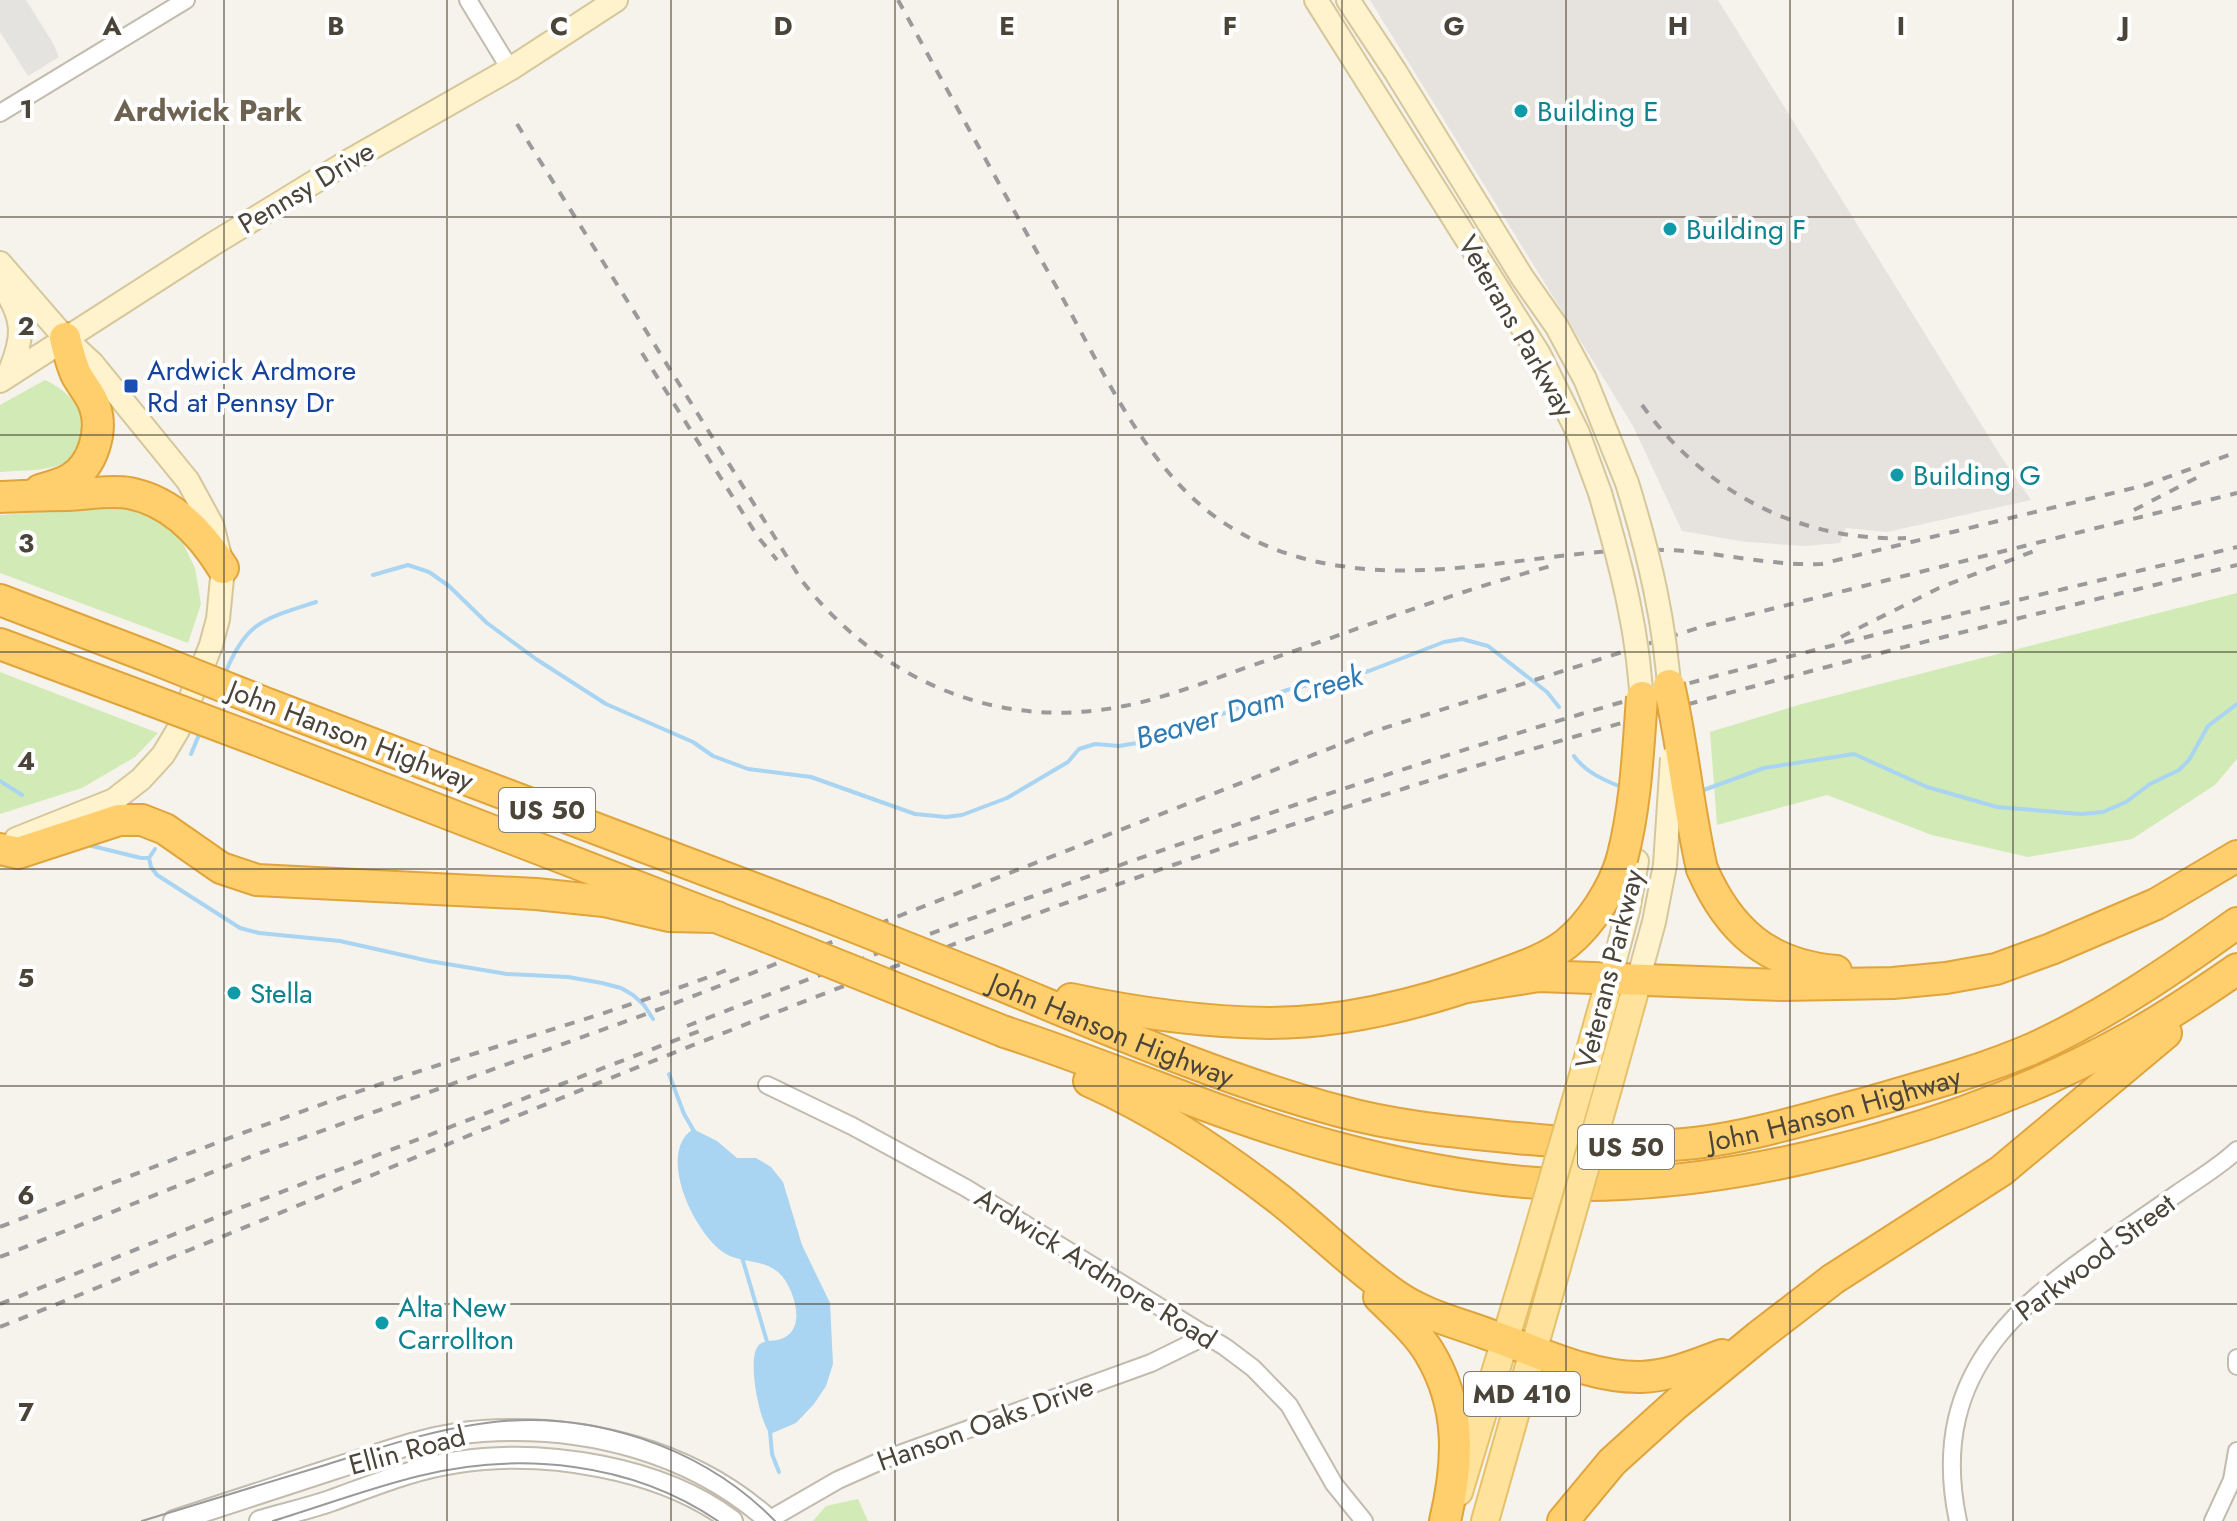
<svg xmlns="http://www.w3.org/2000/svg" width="2237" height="1521" viewBox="0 0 2237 1521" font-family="Jost,sans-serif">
<rect width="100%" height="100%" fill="#f6f3ec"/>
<path fill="#e6e2dd" d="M1370,0H1718L2002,458L2031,500L1887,532L1846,528L1840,543L1804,546L1746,542L1682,531L1633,426Z"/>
<path fill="#d2eab5" d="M45,380C76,393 106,436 68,461C50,472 20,470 0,472V405Z
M121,506L148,512L181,539L195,568L201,604L188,643L0,573V515Z
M2237,593V759L2215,785L2132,839L2028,857L1932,835L1827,795L1717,825L1710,732L1802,704Z
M0,672L158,733L135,757L82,788L0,814Z
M858,1499L868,1521H813L826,1506Z"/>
<path fill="#e5e3e0" d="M0,0H26L53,43L59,57L28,76L0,32Z"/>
<path fill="#a9d4f2" d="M693,1129L717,1141L737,1158H756L771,1167L783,1182L802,1245L830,1303L833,1364L826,1386L814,1404L796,1423L770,1434C759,1420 747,1360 758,1346C764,1339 773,1342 781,1339C807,1330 795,1292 782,1276C766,1258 743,1264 726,1254C696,1237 655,1154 693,1129Z"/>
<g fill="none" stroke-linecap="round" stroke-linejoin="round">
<path stroke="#a9d4f2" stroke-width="4" d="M373,575L408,565L429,572L449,586L487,623L536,659L606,704L693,742L713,756L748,769L811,777L915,814L946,817L962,815L1007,798L1068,762L1079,749L1095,744L1119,746L1149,741L1287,690L1369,671L1444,642L1462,639L1488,646L1547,692L1559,707
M225,674C246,621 264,619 316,602
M191,754L201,730
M1574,756C1585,772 1604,780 1621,787
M0,781L22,795
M1701,791L1764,768L1854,754L1927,787L1997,807L2081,814L2103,812L2126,802L2150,784L2179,770L2189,760L2208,726L2237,704
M88,845L141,858H149L155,849
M149,858L151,867L157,875L240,928L259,933L340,941L429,961L507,974L568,977L602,983L621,988L633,995L644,1005L653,1019
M669,1074L684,1114L694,1131
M741,1254L768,1345
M770,1431L772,1454L779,1472"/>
<g stroke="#c2bbae" stroke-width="20">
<path id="minor" d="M468,0L510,69
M0,113L186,0
M767,1085L852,1126L966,1188L1225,1347L1253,1368L1289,1405L1334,1484L1364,1521
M2237,1358V1366
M767,1521L838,1480L883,1460L1151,1363L1208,1335
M1958,1521C1921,1346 2057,1279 2178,1193C2198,1179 2219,1167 2237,1150
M2213,1521L2232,1480L2237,1451"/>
</g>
<g stroke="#c2bbae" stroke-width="24">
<path id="tertiary" d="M174,1521C228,1503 282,1486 336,1468C384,1453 432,1434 483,1431C585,1424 692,1451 770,1521
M260,1521C283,1514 307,1509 330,1501C372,1486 414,1468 458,1462C544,1449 661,1467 732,1521"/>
</g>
<g stroke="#d6c79b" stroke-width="26">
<path id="secondary" d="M1316,0L1539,354L1578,433L1600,493
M1348,0L1395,71L1522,277L1557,327L1585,379L1627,483
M0,263L65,338L92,363L188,481L212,525L223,568L218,619L211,645L178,730L163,755L141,779L114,800L16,839
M0,280C24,321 26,331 8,376
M0,381L213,244L347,162L510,69L616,0
M1610,979L1628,911L1637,861
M1638,980L1654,922L1665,865"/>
</g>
<g stroke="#e6c16a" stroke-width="30">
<path id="primary" d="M1580,1086L1610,979
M1608,1088L1638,980
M1459,1492L1531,1254
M1485,1521L1557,1267"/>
</g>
<g stroke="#e0a43c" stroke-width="34">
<g id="motorway">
<path d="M40,490C50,487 61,484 70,479C93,466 103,431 95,407C91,394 82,386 76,374C71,363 68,350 65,338"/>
<path d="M0,497C23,496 45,495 68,495C88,494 110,490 129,493C171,501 202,534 223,568"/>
<path d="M0,600L152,658"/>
<path d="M0,644L148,699"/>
<path d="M270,705L824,915"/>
<path d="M257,740L765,936"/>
<path d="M0,849L18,853L119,820H142L165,829L221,868L257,880L536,894L604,901L669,916L717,917"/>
<path d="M1702,869C1729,931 1768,965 1836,971"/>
<path id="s1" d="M991,981C1105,1028 1220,1079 1339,1111C1397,1127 1457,1132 1516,1138C1577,1143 1635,1150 1695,1143C1754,1136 1813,1117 1870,1102C1925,1086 1981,1071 2034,1048C2106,1015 2173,969 2237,923"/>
<path d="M1467,987L1539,976L1782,985L1893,983L1946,978L1996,969L2051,949L2156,904L2237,856"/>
<path d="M1071,999C1136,1013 1202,1022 1269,1023C1346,1023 1423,1003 1495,977C1519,968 1545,960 1566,944C1591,924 1613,889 1622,859"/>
<path d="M1005,1032C1117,1068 1223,1118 1338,1148C1428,1172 1528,1189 1622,1184C1785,1176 1984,1118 2127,1039C2165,1018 2201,994 2237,969"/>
<path d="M1089,1081C1156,1111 1221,1154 1279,1199C1318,1230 1354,1266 1395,1295C1423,1315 1458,1323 1490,1335C1537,1351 1590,1378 1641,1377C1670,1376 1695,1365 1722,1355"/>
<path d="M1379,1297C1396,1314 1416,1331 1429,1352C1462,1407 1459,1462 1445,1521"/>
<path d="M1563,1521L1612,1462L1676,1404L1759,1336L1833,1279L2001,1171L2166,1033"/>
</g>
</g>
<use href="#minor" stroke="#fff" stroke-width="16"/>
<use href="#tertiary" stroke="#fff" stroke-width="20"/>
<use href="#secondary" stroke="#fff3cd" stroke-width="22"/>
<use href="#primary" stroke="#ffe39c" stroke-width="26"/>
<use href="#motorway" stroke="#ffcf6e" stroke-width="30"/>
<path stroke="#9a9a9a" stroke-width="2" d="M142,1521C202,1503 262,1484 322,1466C376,1449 430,1430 486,1423C589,1409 702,1446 775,1521
M273,1521C322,1506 370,1488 419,1476C520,1451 631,1462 718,1521"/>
<path stroke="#9a9a9a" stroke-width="4" stroke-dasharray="10 10" stroke-linecap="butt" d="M898,0C952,99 1007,198 1062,297C1101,367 1137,448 1197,502C1237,538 1289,559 1341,566C1450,583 1559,546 1667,550C1719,552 1769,566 1821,564L2146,485L2237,452
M517,124L802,581C880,680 997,732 1124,706C1175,696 1225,674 1274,658C1366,626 1458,591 1551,566
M642,353L758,537L777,560
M1642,405C1704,491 1799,542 1906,538
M2134,510L2198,477
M1841,637L1939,588L2034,551
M687,1026C981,912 1278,805 1581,714C1797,650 2018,601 2237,547
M0,1227C123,1179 245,1130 369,1088C488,1047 610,1015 727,970
M0,1257L255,1155L660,1009L1372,732L1707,625L2237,493
M0,1304L232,1211L702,1030
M0,1327C390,1170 776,1003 1173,865C1352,803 1535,746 1718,696C1890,649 2064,607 2237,565"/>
<g stroke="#d6c79b" stroke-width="26" stroke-linecap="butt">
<path id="secondary-bridge" d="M1627,483C1649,554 1666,625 1670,700
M1600,493C1621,565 1640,636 1642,711
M1665,865L1672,758"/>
</g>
<g stroke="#e6c16a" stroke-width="30" stroke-linecap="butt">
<path id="primary-bridge" d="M1531,1254L1580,1086
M1557,1267L1608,1088"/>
</g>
<g stroke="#e0a43c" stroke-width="34" stroke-linecap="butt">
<path id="motorway-bridge" d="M152,658L270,705
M1669,685C1683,746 1688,808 1702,869
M148,699L257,740
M1622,859C1636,805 1638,752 1642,697
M824,915L991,981
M765,936L1005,1032"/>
</g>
<use href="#secondary-bridge" stroke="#fff3cd" stroke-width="22"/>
<use href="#primary-bridge" stroke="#ffe39c" stroke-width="26"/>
<use href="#motorway-bridge" stroke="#ffcf6e" stroke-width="30"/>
</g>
<path fill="none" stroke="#4b4439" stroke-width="2" stroke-opacity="0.55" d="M224,0V1521M447,0V1521M671,0V1521M895,0V1521M1118,0V1521M1342,0V1521M1566,0V1521M1790,0V1521M2013,0V1521M0,217H2237M0,435H2237M0,652H2237M0,869H2237M0,1086H2237M0,1304H2237"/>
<g fill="#0f9aa8" stroke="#fff" stroke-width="3">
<circle cx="1521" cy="111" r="8"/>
<circle cx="1670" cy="229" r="8"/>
<circle cx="1897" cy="475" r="8"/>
<circle cx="234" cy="993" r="8"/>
<circle cx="382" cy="1323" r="8"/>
</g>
<rect fill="#1a4fb4" stroke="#fff" stroke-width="3" x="123" y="378" width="16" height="16" rx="4"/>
<g text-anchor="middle" stroke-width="8" stroke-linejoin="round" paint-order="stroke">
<g fill="#fff" stroke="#817c74" stroke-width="2">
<rect x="499" y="788" width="96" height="44" rx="6"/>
<rect x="1578" y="1125" width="96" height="44" rx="6"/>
<rect x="1464" y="1372" width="116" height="44" rx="6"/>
</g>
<g font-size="26" font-weight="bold" fill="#4b4439">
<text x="547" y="819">US 50</text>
<text x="1626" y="1156">US 50</text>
<text x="1522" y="1403">MD 410</text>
</g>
<g font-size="28" fill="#0d838f" stroke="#fff" text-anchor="start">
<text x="1537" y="121">Building E</text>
<text x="1686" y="239">Building F</text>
<text x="1913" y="485">Building G</text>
<text x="250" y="1003">Stella</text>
<text x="398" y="1317">Alta New<tspan x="398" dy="32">Carrollton</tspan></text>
</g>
<g font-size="28" fill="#4b4439" stroke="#fff">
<text transform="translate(306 187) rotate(-31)" y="10">Pennsy Drive</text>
<text transform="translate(1517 326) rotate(60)" y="10">Veterans Parkway</text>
<text transform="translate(351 735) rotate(21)" y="10">John Hanson Highway</text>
<text transform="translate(1609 969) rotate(-76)" y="10">Veterans Parkway</text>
<text dy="10" stroke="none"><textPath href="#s1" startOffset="130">John Hanson Highway</textPath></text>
<text dy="10" stroke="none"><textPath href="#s1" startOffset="874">John Hanson Highway</textPath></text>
<text transform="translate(2095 1257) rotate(-37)" y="10">Parkwood Street</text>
<text transform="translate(1096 1268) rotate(32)" y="10">Ardwick Ardmore Road</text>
<text transform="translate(985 1423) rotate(-20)" y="10">Hanson Oaks Drive</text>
<text transform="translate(407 1450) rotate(-15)" y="10">Ellin Road</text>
</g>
<g font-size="28" fill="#164399" stroke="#fff" text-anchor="start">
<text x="147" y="380">Ardwick Ardmore<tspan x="147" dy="32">Rd at Pennsy Dr</tspan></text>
</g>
<g font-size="30" font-weight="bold" fill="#6e6250" stroke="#fff">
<text x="208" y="121">Ardwick Park</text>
</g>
<g font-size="30" font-style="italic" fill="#2e7ab2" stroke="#fff">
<text transform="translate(1249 707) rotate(-16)" y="10">Beaver Dam Creek</text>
</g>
</g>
<g font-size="26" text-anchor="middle" font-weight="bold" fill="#4b4439" stroke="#fff" stroke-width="8" stroke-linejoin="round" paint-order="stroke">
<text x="112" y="35">A</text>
<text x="336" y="35">B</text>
<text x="559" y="35">C</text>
<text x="783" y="35">D</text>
<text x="1007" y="35">E</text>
<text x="1230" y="35">F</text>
<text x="1454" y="35">G</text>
<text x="1678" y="35">H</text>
<text x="1901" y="35">I</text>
<text x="2125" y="35">J</text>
<text x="26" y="118">1</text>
<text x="26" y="335">2</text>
<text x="26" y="552">3</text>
<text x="26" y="770">4</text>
<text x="26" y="987">5</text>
<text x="26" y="1204">6</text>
<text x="26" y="1421">7</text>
</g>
</svg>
